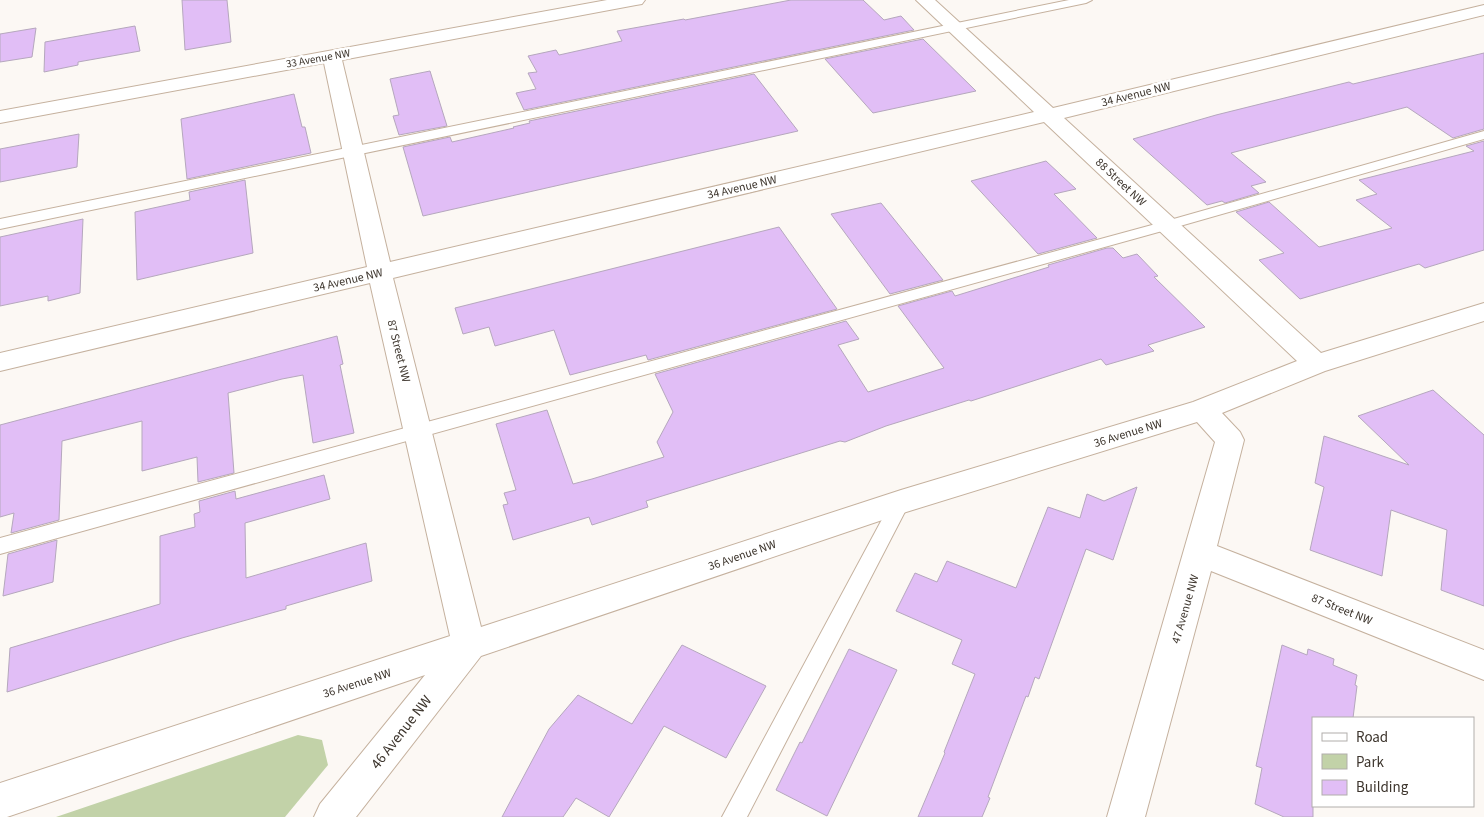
<svg xmlns="http://www.w3.org/2000/svg" width="1484" height="817" viewBox="0 0 1484 817" font-family="'Source Sans 3',sans-serif">
<rect width="100%" height="100%" fill="#fcf8f4"/>
<path fill="#c2d2a8" d="M298,735L322,740L328,765L285,817H56Z"/>
<path fill="#e1bef6" stroke="#b5a7bd" d="M182,0H227L231,42L185,50Z
M791,0H863L884,20L901,16L914,30L524,110L516,93L536,89L528,73L537,72L528,56L556,50L559,55L622,41L617,31L684,19L685,20Z
M135,26L140,51L78,62V65L44,72L45,42Z
M36,28L32,57L0,62V34Z
M923,39L976,91L873,113L825,59Z
M1484,53V129L1453,138L1407,107L1231,153L1266,182L1251,186L1259,193L1225,203L1222,201L1207,205L1133,139L1216,115L1349,82L1353,84Z
M430,71L447,126L399,135L393,116L399,115L390,79Z
M754,74L798,131L423,216L403,147L450,137L452,142L514,128L513,127L530,123L529,121Z
M294,94L302,127H305L311,153L187,179L181,119Z
M79,134L77,167L0,182V149Z
M1484,141V250L1425,268L1419,264L1300,299L1259,260L1284,253L1236,212L1269,202L1319,247L1392,228L1356,200L1377,194L1359,180L1474,151L1466,146Z
M1046,161L1076,189L1054,194L1097,238L1038,254L971,181Z
M245,180L253,253L137,280L135,212L190,200L189,192Z
M881,203L943,280L890,294L831,214Z
M83,219L80,293L48,301V296L0,306V237Z
M779,227L837,309L648,360L646,355L570,375L554,330L495,346L489,327L463,334L455,308Z
M1107,248H1113L1123,258L1137,254L1158,276L1154,277L1205,327L1148,345L1154,351L1106,365L1101,359L971,401L969,400L886,426L845,442L840,441L646,501L648,507L592,525L589,517L513,540L503,505L508,504L504,493L516,490L496,424L547,410L573,484L592,479L664,457L657,442L673,412L655,374L846,321L859,339L838,345L868,392L944,368L898,306L952,291L955,296L1049,267L1048,265Z
M337,336L343,364L340,365L354,433L313,443L303,375L282,379L228,393L234,473L198,482L197,457L142,471V421L62,441L59,520L11,533L14,513L0,517V425Z
M1433,390L1484,435V606L1441,590L1447,530L1391,510L1382,576L1310,550L1324,487L1315,483L1324,436L1409,465L1358,416Z
M324,475L330,499L245,523L246,578L366,543L372,581L286,606V609L182,638L7,692L10,648L160,604V536L195,527L194,514L200,512L199,501L235,491L236,499Z
M1137,487L1113,560L1086,549L1039,679L1035,677L1028,697L1026,696L988,797L990,798L982,817H918L945,753L944,752L975,674L952,664L962,640L896,611L915,573L937,582L947,561L1016,588L1048,507L1080,518L1087,494L1104,501Z
M57,540L53,582L3,596L8,554Z
M682,645L766,686L726,758L664,726L609,817L576,798L563,817H502L549,729L578,695L632,724Z
M1282,645L1307,655L1308,649L1334,659L1333,665L1357,675L1355,685L1357,686L1353,718H1313V817H1284L1255,804L1262,768L1256,766Z
M849,649L897,670L827,816L776,790L800,742L802,743Z"/>
<g fill="none" stroke-linecap="round" stroke-linejoin="round">
<g stroke="#c5b19e" stroke-width="2">
<path id="service" d="M1069,0H1092L1086,3L0,229V219Z
M1484,131V139L1173,228L0,554V538L1163,222Z
M901,494L908,497L910,502L747,817H722L894,497Z"/>
</g>
<g stroke="#c5b19e" stroke-width="2">
<path id="minor" d="M607,0H645L642,4L636,5L342,60L390,262L1034,112L916,0H935L1053,108L1484,5V15L1064,118L1321,353L1484,303V321L1325,371L1222,413L1240,432L1244,440L1217,546L1484,650V680L1211,571L1145,817H1107L1215,442L1197,422L903,513L481,656L356,817H314L320,804L425,675L7,817H0V783L450,636L370,283L0,371V353L367,267L324,63L0,123V111ZM1044,122L1297,361L1193,402L901,490L481,627L393,278Z"/>
</g>
<use href="#service" fill="#fff" fill-rule="evenodd"/>
<use href="#minor" fill="#fff" fill-rule="evenodd"/>
</g>
<g text-anchor="middle" stroke-width="5" stroke-linejoin="round" paint-order="stroke">
<g font-size="11" fill="#3d352d" stroke="#fff">
<text transform="translate(318 58) rotate(-10)" y="4">33 Avenue NW</text>
</g>
<g font-size="12" fill="#3d352d" stroke="#fff">
<text transform="translate(1136 94) rotate(-14)" y="4">34 Avenue NW</text>
<text transform="translate(1121 182) rotate(43)" y="4">88 Street NW</text>
<text transform="translate(742 187) rotate(-13)" y="4">34 Avenue NW</text>
<text transform="translate(348 280) rotate(-13)" y="4">34 Avenue NW</text>
<text transform="translate(399 351) rotate(76)" y="4">87 Street NW</text>
<text transform="translate(1128 433) rotate(-17)" y="4">36 Avenue NW</text>
<text transform="translate(742 555) rotate(-19)" y="4">36 Avenue NW</text>
<text transform="translate(1185 609) rotate(-74)" y="4">47 Avenue NW</text>
<text transform="translate(1342 609) rotate(22)" y="4">87 Street NW</text>
<text transform="translate(357 683) rotate(-18)" y="4">36 Avenue NW</text>
</g>
<g font-size="15" fill="#3d352d" stroke="#fff">
<text transform="translate(401 732) rotate(-52)" y="5">46 Avenue NW</text>
</g>
</g>
<rect x="1312" y="717" width="162" height="90" fill="#ffffff" stroke="#b1aeab"/>
<rect x="1322" y="733" width="25" height="8" fill="#ffffff" stroke="#b1aeab"/>
<text x="1356" y="742" font-size="15" fill="#3d352d">Road</text>
<rect x="1322" y="754" width="25" height="15" fill="#c2d2a8" stroke="#b1aeab"/>
<text x="1356" y="767" font-size="15" fill="#3d352d">Park</text>
<rect x="1322" y="780" width="25" height="15" fill="#e1bef6" stroke="#b1aeab"/>
<text x="1356" y="792" font-size="15" fill="#3d352d">Building</text>
</svg>
